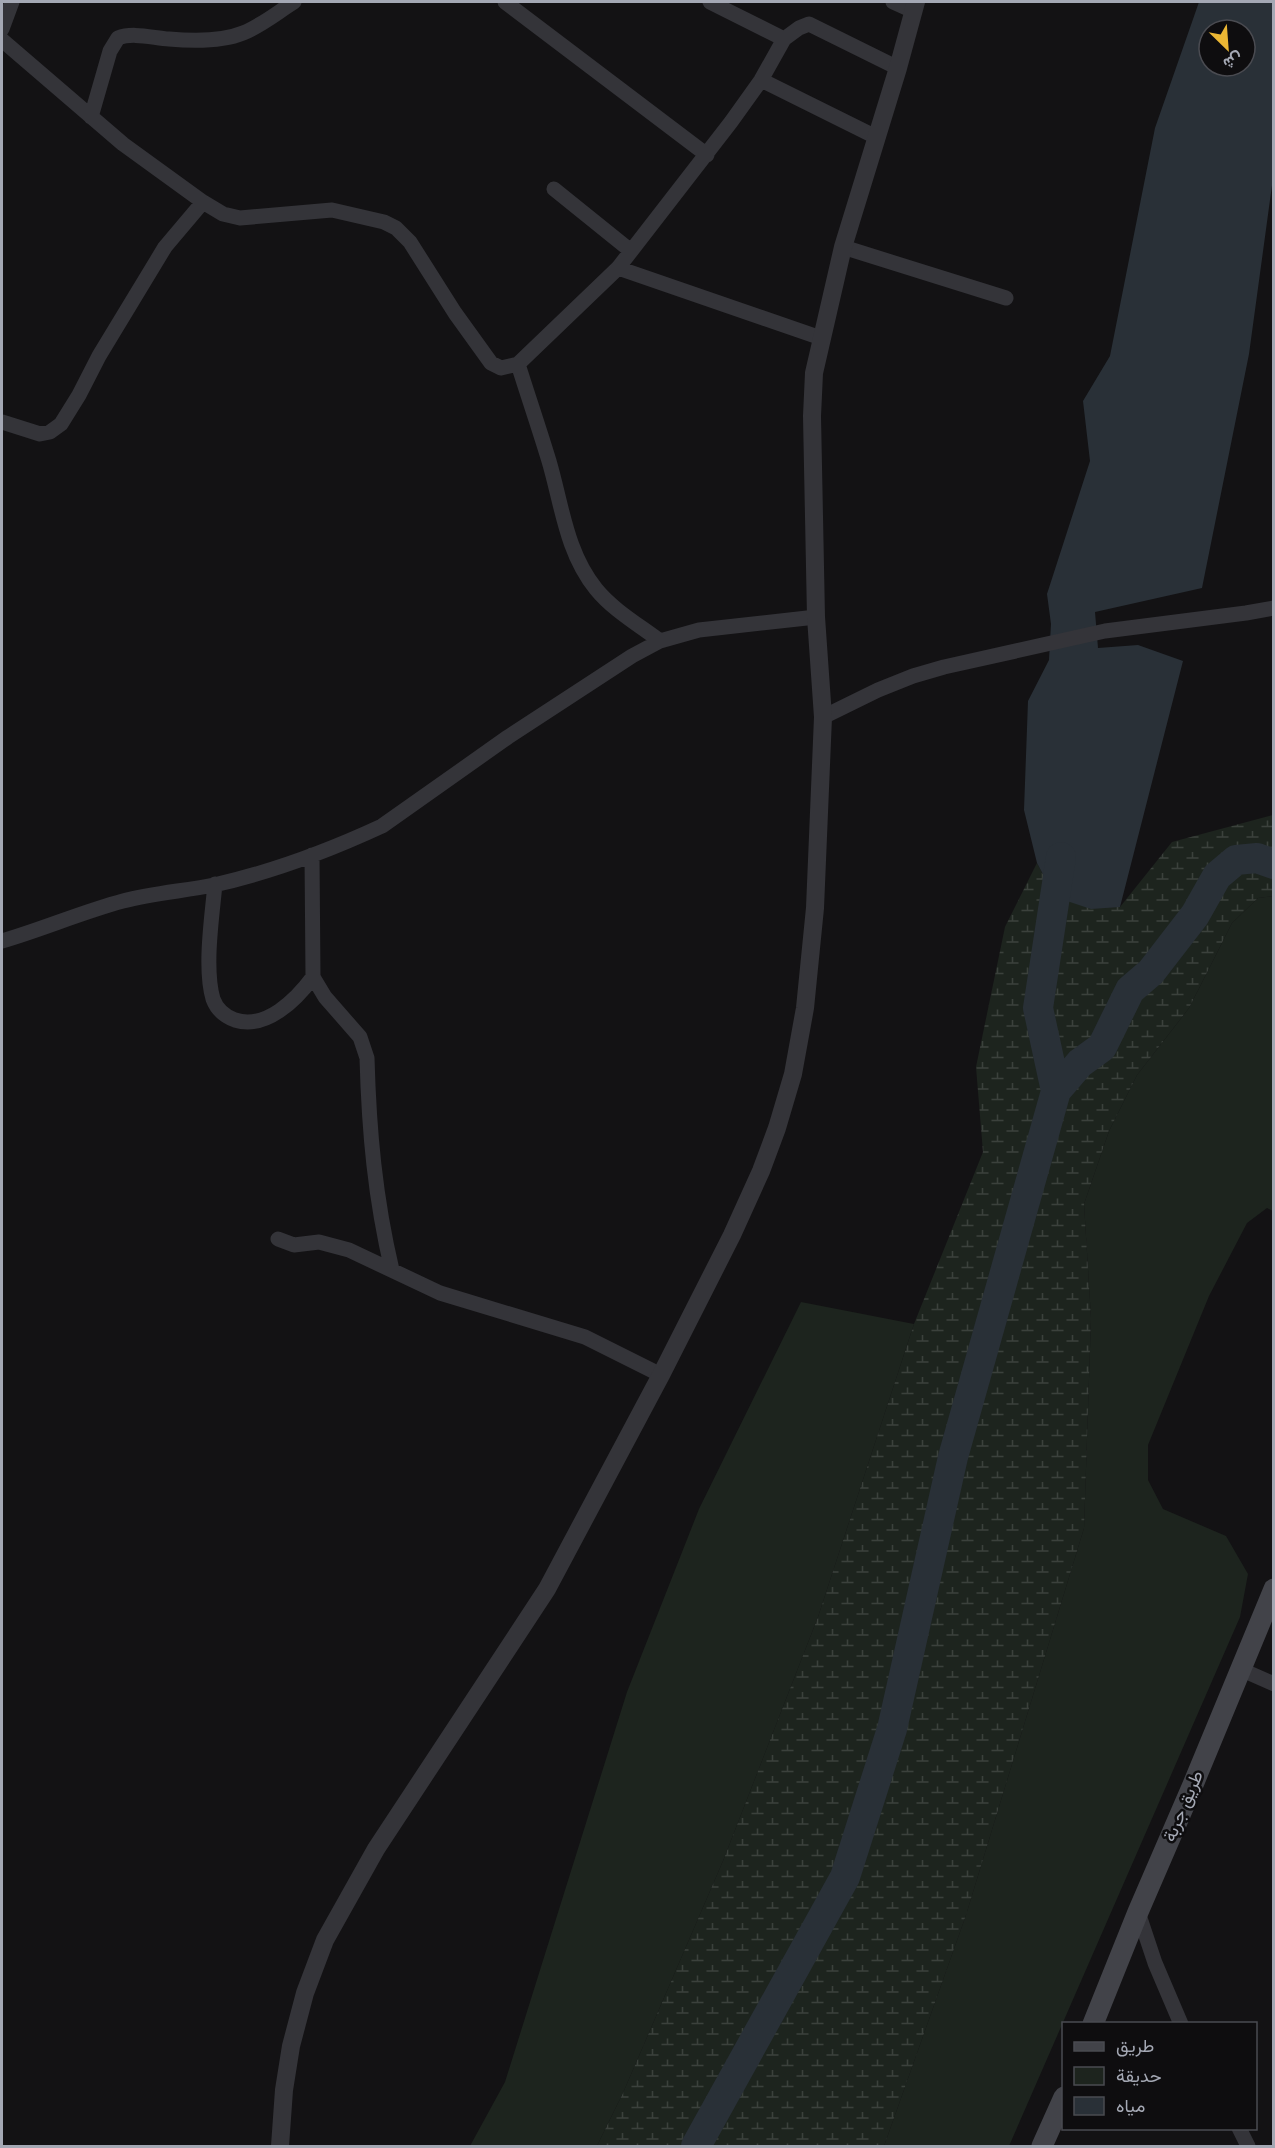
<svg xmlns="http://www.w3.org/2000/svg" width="1275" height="2148" viewBox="0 0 1275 2148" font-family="'Titillium Web',Vazirmatn,sans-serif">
<defs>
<pattern id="wetland-marsh" width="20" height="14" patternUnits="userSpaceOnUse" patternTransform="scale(1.5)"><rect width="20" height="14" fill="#1d241e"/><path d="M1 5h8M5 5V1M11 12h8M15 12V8" fill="none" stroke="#3b413c"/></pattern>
</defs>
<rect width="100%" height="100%" fill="#131214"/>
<path fill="#1d241e" d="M1273,896V1211L1267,1208L1247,1223L1209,1296L1148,1445V1480L1163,1509L1226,1536L1248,1574L1240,1617L1009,2146H884L966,1915L1084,1528L1091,1318L1084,1204L1109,1131L1137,1075L1189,1008L1232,923L1258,898Z
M801,1302L914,1324L818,1617L723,1861L623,2093L597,2146H470L505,2082L627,1692L699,1509Z"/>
<path fill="url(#wetland-marsh)" d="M1273,815V896L1258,898L1232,923L1189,1008L1137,1075L1109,1131L1084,1204L1091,1318L1084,1528L966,1915L884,2146H597L623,2093L723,1861L818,1617L914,1324L983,1152L976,1067L1005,927L1037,863L1055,897L1120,907L1172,842Z"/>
<path fill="#293037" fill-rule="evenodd" d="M1199,2H1273V178L1249,354L1202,588L1095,612L1098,648L1138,645L1183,661L1120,907L1091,909L1055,897L1037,863L1024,810L1028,701L1049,660L1051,624L1047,594L1090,461L1083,401L1110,356L1155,128ZM1209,30H1245V66H1209Z"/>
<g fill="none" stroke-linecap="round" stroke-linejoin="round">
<path stroke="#293037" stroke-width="30" d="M1056,1091L1080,1063L1102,1047L1130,990L1151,972L1195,915L1217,876L1236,860L1257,858L1274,864
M696,2146L845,1877L892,1729L953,1457L1056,1091L1038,1008L1061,857"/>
<path stroke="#343439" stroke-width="15" d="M505,2L707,155
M710,2L784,39
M893,2L913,11
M2,29L12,2
M2,40L123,144L203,202L223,214L240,218L332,210L384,222L396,228L410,242L455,313L491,363L501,368L518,364L618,268L731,122L761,80L784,39L799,28L809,24L898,68
M761,80L876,137
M91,117L110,51L118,38C133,32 153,38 169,39C192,41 221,42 243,33C261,26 278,12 294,2
M554,189L631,251
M843,247L1006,298
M618,268L821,338
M518,364C528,396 539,428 549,461C562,505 566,552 596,589C613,610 639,625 660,641
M2,422L40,434L50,432L61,424L79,395L99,356L165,247L203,202
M823,717L878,690L913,676L944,667L1105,631L1246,613L1274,608
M312,855L313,977L325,997L360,1037L367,1058C369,1131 375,1198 392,1270
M215,884C212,917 204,968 213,999C217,1010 224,1016 235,1020C266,1030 296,1000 313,977
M2,941C43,929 82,912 123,901C153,893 184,891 214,885C272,872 328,851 382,826L508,737L632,656L660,641L699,630L816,617
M278,1239L294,1245L319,1242L349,1250L440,1293L585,1337L661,1375
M1240,1669L1274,1684
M1138,1912L1155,1963L1181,2024
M1239,2128L1248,2146"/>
<path stroke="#343439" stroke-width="18" d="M280,2146L284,2090L291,2046L305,1993L325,1940L376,1849L547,1589L661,1375L732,1235L761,1171L777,1128L793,1074L805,1008L815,908L823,717L816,617L812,416L814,373L843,247L898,68L916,2"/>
<path stroke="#424349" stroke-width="21" d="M1093,2024L1138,1912L1192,1787L1274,1589
M1042,2146L1064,2097"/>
</g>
<g text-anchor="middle" stroke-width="5" stroke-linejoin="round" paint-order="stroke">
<g font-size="18" fill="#a4a8b4" stroke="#0e0d0f">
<text transform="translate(1183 1806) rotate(-67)" y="6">طريق جربة</text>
</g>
</g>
<rect width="1275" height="2148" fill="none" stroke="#a4a8b4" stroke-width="6"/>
<rect x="1062" y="2022" width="195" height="108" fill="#0e0d0f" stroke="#4a4b51" stroke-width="1.5"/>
<rect x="1074" y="2042" width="30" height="9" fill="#424349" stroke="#4a4b51" stroke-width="1.5"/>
<text x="1116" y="2052" font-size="18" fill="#a4a8b4">طريق</text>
<rect x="1074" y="2067" width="30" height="18" fill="#1d241e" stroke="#4a4b51" stroke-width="1.5"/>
<text x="1116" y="2082" font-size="18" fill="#a4a8b4">حديقة</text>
<rect x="1074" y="2097" width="30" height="18" fill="#293037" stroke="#4a4b51" stroke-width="1.5"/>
<text x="1116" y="2112" font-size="18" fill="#a4a8b4">مياه</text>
<g transform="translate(1227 48) rotate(155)"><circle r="28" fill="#0e0d0f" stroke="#4a4b51" stroke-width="1.5"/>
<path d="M0-4.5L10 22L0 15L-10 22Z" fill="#ebb734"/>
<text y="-9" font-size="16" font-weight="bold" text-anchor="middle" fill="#a4a8b4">ش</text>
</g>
</svg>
